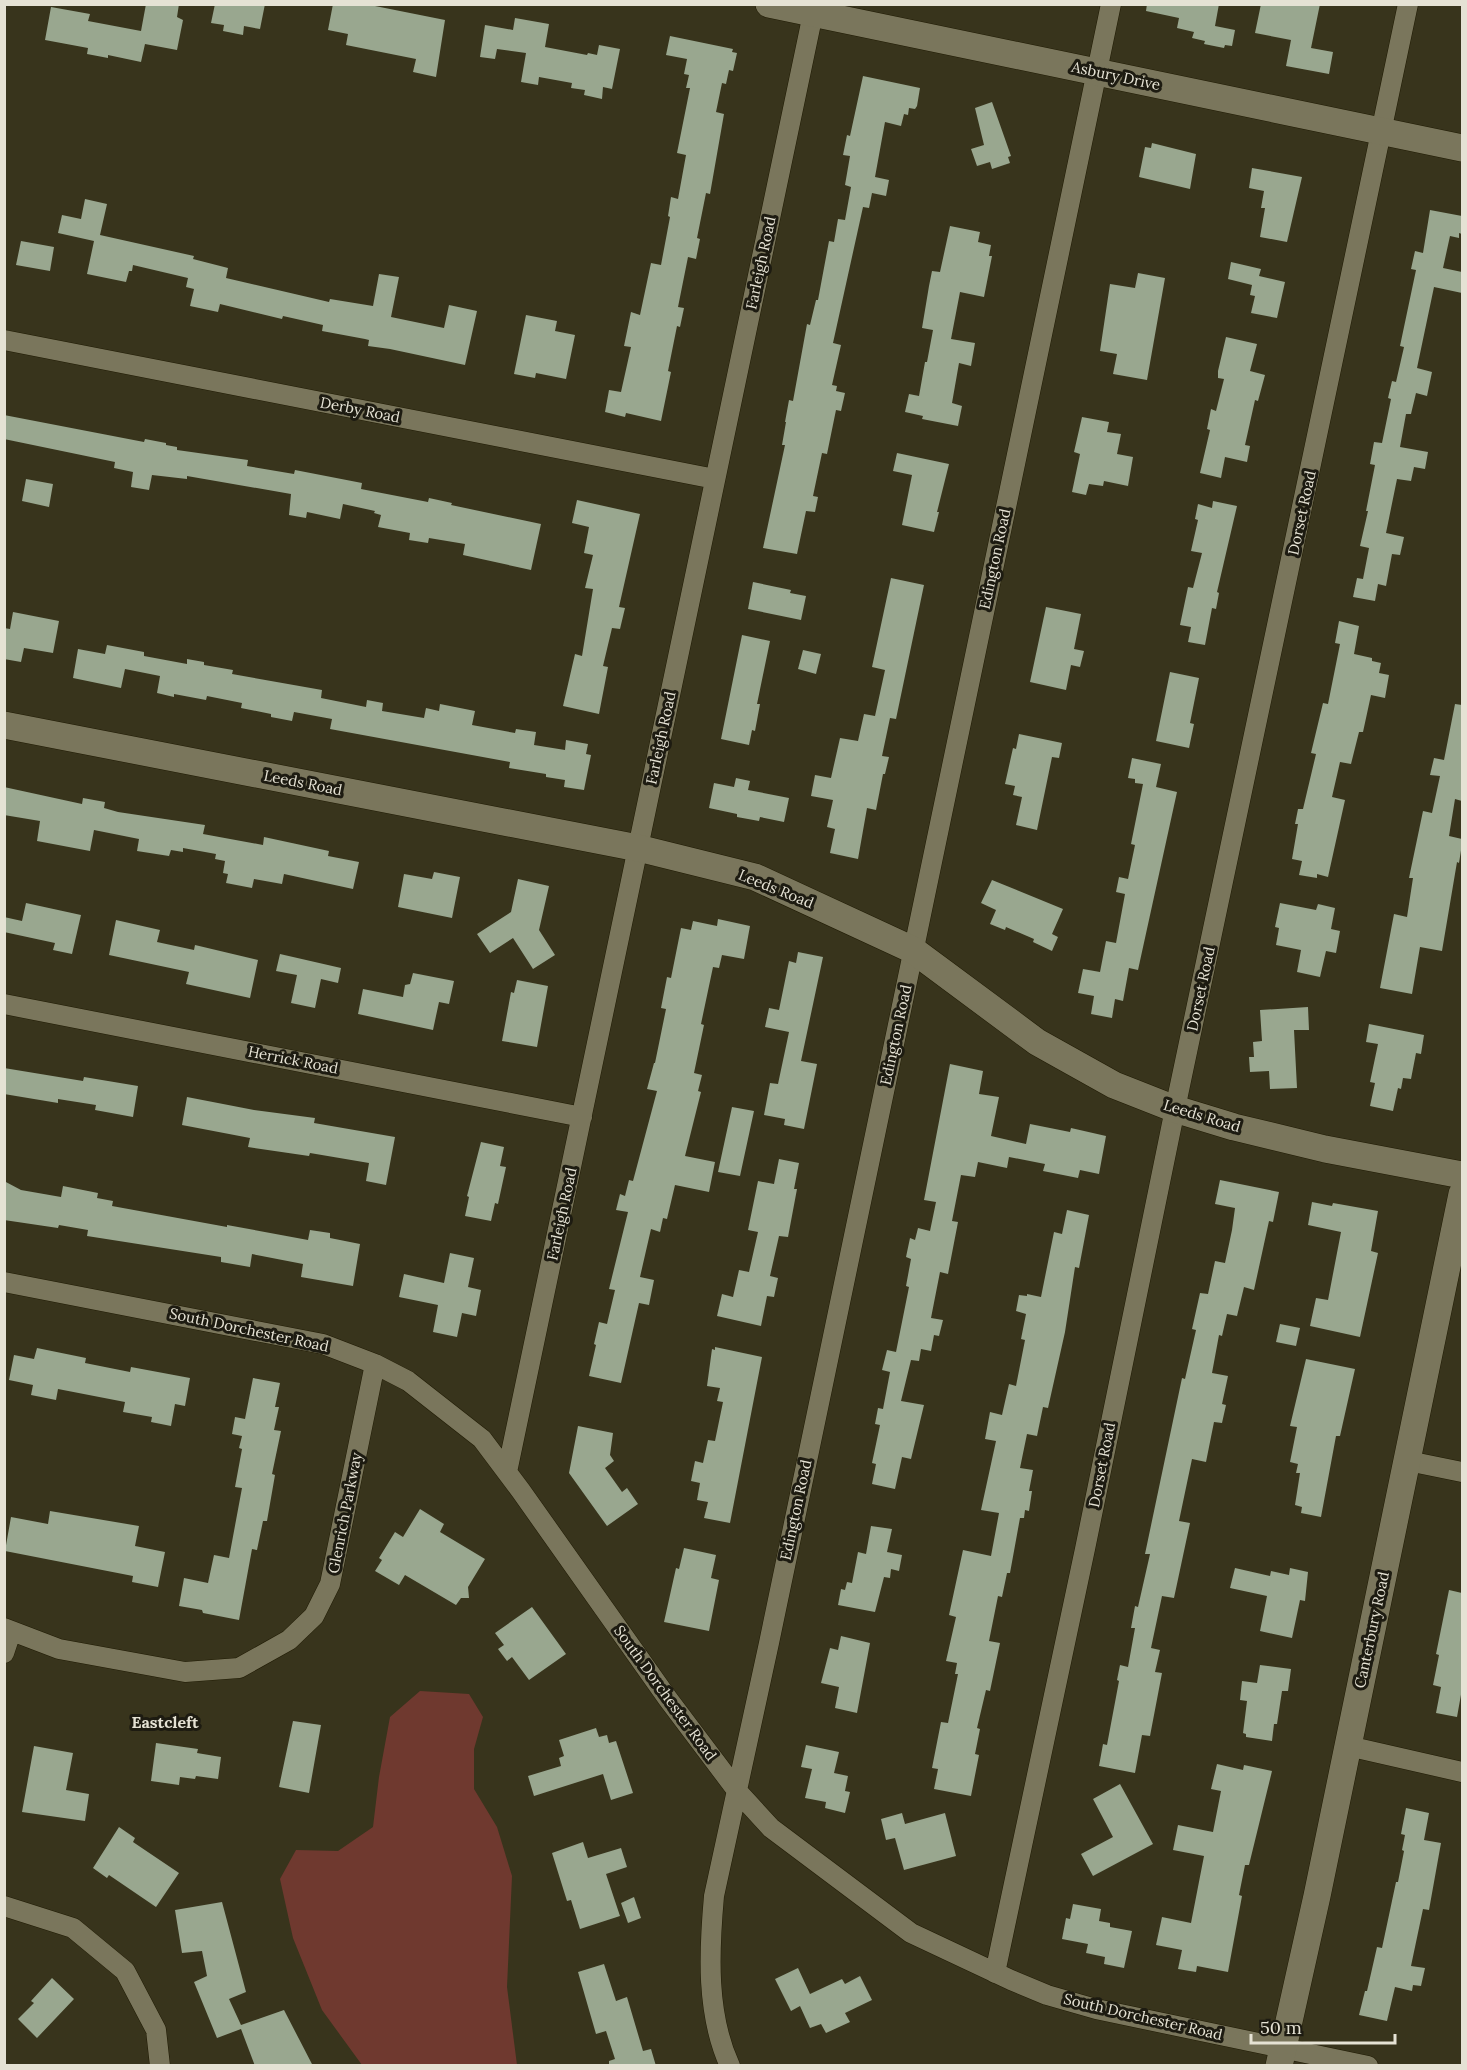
<svg xmlns="http://www.w3.org/2000/svg" width="1467" height="2070" viewBox="0 0 1467 2070" font-family="Lora,serif">
<rect width="100%" height="100%" fill="#38341c"/>
<path fill="#6f392f" d="M420,1691L469,1694L483,1717L474,1749V1789L497,1827L512,1876L507,1987L517,2065H362L322,2010L293,1938L280,1879L296,1850L338,1851L373,1827L379,1777L390,1717Z"/>
<path fill="#99a78f" d="M146,4H179L177,17L183,20L177,50L145,44L141,62L108,55V58L87,54L88,48L45,40L51,7L90,14L88,21L141,31Z
M215,4H265L260,29L244,26L243,35L223,31L224,25L211,23Z
M333,4H375V6L445,20L436,77L413,72L416,59L346,45L348,34L328,30Z
M1147,4H1219L1215,26L1235,30L1232,46L1225,45L1224,48L1204,44L1205,41L1192,38L1194,32L1177,28L1179,18L1146,11Z
M1261,4H1320L1311,48L1333,52L1329,74L1286,66L1291,40L1255,33Z
M515,18L549,24L545,47L587,55L588,53L597,55L599,45L620,49L612,89L603,87L602,99L584,95L585,90L571,88L572,83L539,77L538,85L521,82L526,53L497,49L495,59L480,57L485,25L513,30Z
M670,36L733,49L732,52L737,53L733,71L729,70L726,84L722,83L716,112L724,114L710,194L706,193L697,238L700,239L696,259L688,257L678,307L684,308L680,327L677,326L668,371L671,372L661,421L626,413L625,417L605,412L609,390L621,392L631,347L624,346L631,312L640,315L651,263L661,265L670,217L668,216L671,197L678,199L686,155L677,153L690,88H686L689,75L684,74L687,59L666,55Z
M863,76L920,88L917,106L915,109L909,108L908,115L904,114L901,126L885,122L875,177L889,180L886,196L872,193L869,208L863,207L833,343L841,345L832,385L837,386L836,391L845,393L841,411L836,410L827,454L822,453L813,496L818,497L815,512L806,511L797,554L763,548L785,445H782L786,422H785L789,400L793,401L807,324L810,325L816,300H818L829,241L834,242L838,219L845,220L851,187L845,185L850,156L843,155L847,135L850,136Z
M992,102L1011,156L1008,157L1010,163L992,169L990,162L977,166L971,149L984,145L975,108Z
M1152,143L1196,154L1190,189L1139,177L1145,147L1151,148Z
M1252,168L1302,177L1287,242L1260,237L1265,208H1261L1264,191L1249,188Z
M85,199L107,204L100,235L194,256L193,259L228,268L226,278L329,302L330,299L373,306L379,274L399,277L391,317L444,328L449,305L477,311L465,365L390,349L368,346L369,340L365,339L322,331L323,325L283,316L282,319L220,304L218,312L190,306L194,289L186,287L188,278L133,265L132,271H129L126,282L87,274L94,241L58,233L62,215L81,219Z
M1430,210L1462,216V234L1459,233V238L1450,236L1443,268L1462,272V293L1434,287L1417,368L1432,372L1427,396L1416,393L1411,414H1406L1400,447L1428,452L1425,469L1414,467L1411,481L1397,479L1386,533L1404,537L1400,555L1392,554L1386,586L1378,584L1375,601L1353,597L1357,578L1363,579L1369,548L1360,546L1368,511H1366L1375,465L1370,464L1374,442L1382,443L1391,399L1388,398L1392,381L1396,382L1404,347L1400,346L1416,270L1411,269L1415,251L1423,253Z
M950,226L980,232L978,242L991,245L989,256H992L984,297L960,292L951,339L975,343L971,366L959,363L952,403L962,406L958,426L922,419L923,416L905,412L909,394L919,396L925,362H927L933,330L922,328L929,286L932,271L940,272Z
M21,241L54,247L50,271L16,265Z
M1231,262L1261,269L1259,276L1285,282L1277,318L1251,313L1255,296L1250,295L1252,285L1228,279Z
M1138,273L1165,278L1147,380L1113,374L1117,354L1100,351L1110,284L1135,288Z
M526,315L557,321L555,331L575,335L566,379L536,373L535,378L514,374Z
M1226,337L1257,344L1250,371L1265,375L1258,401L1255,400L1245,445L1250,446L1247,462L1225,457L1221,478L1200,473L1210,430L1207,429L1211,409L1216,411L1224,379L1218,378V371Z
M4,415L144,442L145,439L166,443V445L177,447V450L248,460L247,466L294,474L295,470L362,483L361,489L428,502L429,498L452,503L451,505L541,524L531,570L463,555L465,544L429,538L428,543L409,540L410,533L378,527L381,515L374,513L375,511L343,504L340,519L307,512L306,518L289,515L291,494L187,476V479L152,475L149,490L131,487L133,472L114,468L115,462L4,439Z
M1082,417L1109,422L1107,432L1121,434L1117,454L1133,457L1128,486L1104,481L1103,486L1089,484L1086,495L1072,492L1080,454L1074,452Z
M897,453L949,464L937,512H939L934,532L902,525L912,475L893,471Z
M26,479L53,484L49,507L22,501Z
M577,500L640,514L619,607L625,608L620,629L612,628L603,666L608,667L599,714L563,706L575,654L582,656L593,589L585,588L593,555L584,553L589,527L572,523Z
M1213,501L1237,506L1217,592L1219,593L1216,609L1212,608L1205,645L1188,642L1191,627L1180,625L1188,587L1193,588L1202,553L1191,551L1198,520L1195,519L1198,504L1212,508Z
M891,578L924,585L896,719L890,718L882,756L889,757L885,774H883L876,810L867,808L858,859L830,853L835,829L827,827L833,800L811,796L815,775L831,778L840,738L858,741L864,714L875,716L885,670L872,667Z
M753,582L791,590L790,593L806,596L801,620L748,609Z
M1046,607L1081,614L1074,649L1084,651L1080,667L1071,665L1066,690L1030,682Z
M13,612L59,621L53,653L24,648L21,662L4,659V628L10,629Z
M1339,621L1359,626L1354,654L1372,658V661L1381,663L1379,673L1389,675L1385,698L1371,695L1363,732H1359L1351,764L1340,762L1332,797L1345,800L1328,877L1317,874V878L1299,875L1302,861L1292,859L1298,824H1295L1298,809H1303L1307,792L1316,754L1311,753L1323,703L1328,704L1340,644L1335,643Z
M742,635L770,641L757,704H760L755,731L752,730L749,745L721,739Z
M107,645L144,652V656L187,664V659L204,662V665L233,670L232,674L322,690L321,698L366,707L367,700L383,703L382,711L424,718L426,708L439,711L440,704L475,711L472,725L515,733L516,729L536,732L534,745L565,750L566,740L588,744L586,754L591,755L584,790L564,787L565,780L546,777V774L509,768L510,762L330,729L332,719L294,712L292,721L271,717V714L241,708L242,703L207,696L206,700L174,694V697L157,693L160,676L125,669L121,688L73,678L78,649L105,654Z
M803,650L821,654L816,674L798,669Z
M1170,672L1199,678L1190,723L1194,724L1189,748L1156,741Z
M1455,704L1462,705V801L1455,799L1449,836L1462,839V844L1459,863L1457,862L1442,951L1420,947L1412,994L1380,988L1394,914L1407,917L1413,878H1409L1423,811L1432,813L1440,776L1430,775L1434,758L1444,760Z
M1019,734L1062,743L1059,758L1052,757L1037,830L1016,825L1022,797L1013,795L1015,786L1005,784L1013,748L1016,749Z
M1132,758L1161,764L1156,787L1177,792L1138,970L1129,968L1123,1001L1115,999L1112,1018L1091,1014L1094,996L1078,993L1083,969L1100,972L1106,941L1116,943L1125,894L1116,892L1119,877L1128,879L1135,845L1131,844L1143,784L1135,783V779L1128,778Z
M736,778L750,781L748,790L789,798L784,822L760,817L759,821L737,817V814L709,808L714,783L734,787Z
M4,787L82,804L83,798L105,802L104,808L118,812L205,825L203,834L263,845L264,837L329,851L328,856L359,862L353,889L284,874L282,884L254,879L252,888L226,883L228,874L223,873L225,861L215,859L216,854L183,848V852L171,850L169,856L137,851L139,839L94,830L90,851L37,841L40,821L4,815Z
M434,872L460,877L452,918L398,907L404,874L432,879Z
M518,879L549,886L539,930L555,955L533,969L513,938L490,953L477,934L511,912Z
M992,880L1063,909L1052,934L1058,937L1052,951L1033,942L1034,939L1006,927L1005,930L990,924L996,910L981,903Z
M26,903L81,915L72,954L53,950L55,943L4,932V917L22,921Z
M1280,903L1316,910L1318,904L1335,908L1331,929L1340,931L1336,953L1326,951L1320,977L1297,972L1301,950L1276,945L1279,928L1275,927Z
M718,919L750,926L744,959L722,955L719,968L713,967L701,1024L704,1025L694,1073L702,1075L698,1091L701,1092L685,1156L715,1162L709,1192L675,1185L667,1219L663,1218L660,1232L651,1229L640,1277L654,1280L649,1305L639,1303L621,1383L589,1376L596,1345L594,1344L599,1322L607,1324L615,1290L609,1289L628,1212L616,1210L620,1194L625,1196L629,1180L633,1181L657,1091L647,1089L654,1063H655L666,1009L661,1008L667,977L671,978L681,928L691,930L693,921L717,926Z
M116,920L160,930L157,942L194,950L195,945L258,960L250,998L186,984L189,972L109,955Z
M798,952L823,957L801,1061L817,1064L804,1129L784,1125L785,1119L764,1115L770,1083L778,1084L789,1032L765,1027L769,1008L779,1010L789,961L796,963Z
M280,954L341,968L338,983L321,979L315,1008L291,1003L297,975L276,971Z
M413,973L454,981L449,1004L439,1002L433,1030L358,1014L363,989L403,997L405,985L410,984Z
M517,980L548,986L537,1047L502,1041L511,992L514,993Z
M1308,1007L1309,1030H1294L1297,1088L1270,1089L1269,1071L1250,1072L1249,1057H1254L1253,1042L1262,1041L1260,1010Z
M1369,1024L1424,1035L1421,1054L1416,1053L1411,1079L1403,1078L1401,1089L1398,1088L1393,1111L1370,1106L1375,1083L1370,1082L1378,1044L1366,1042Z
M950,1064L983,1071L979,1094L999,1097L991,1136L1026,1144L1030,1124L1070,1132L1071,1128L1106,1136L1099,1174L1080,1170L1078,1178L1043,1171L1045,1164L1009,1157L1007,1168L978,1162L975,1177L961,1175L952,1221L958,1222L948,1274L940,1272L931,1318L943,1320L939,1336L934,1335L931,1351L921,1349L919,1361L911,1360L901,1401L924,1405L911,1459L902,1457L895,1489L872,1484L876,1464L872,1463L880,1425L875,1424L878,1408L883,1409L890,1372L882,1370L887,1350L896,1352L909,1287L906,1286L911,1259L906,1257L910,1238L915,1240L918,1228L930,1231L936,1202L924,1200Z
M4,1068L83,1081L84,1077L138,1086L133,1117L95,1110L96,1105L58,1099V1103L4,1094Z
M187,1097L254,1110L315,1118L314,1123L395,1137L386,1185L366,1181L369,1163L310,1153L309,1156L248,1147L250,1138L182,1125Z
M732,1107L754,1111L740,1176L718,1172Z
M481,1142L504,1147L500,1166L506,1167L498,1204L495,1203L491,1221L465,1216L469,1197L467,1196Z
M779,1159L799,1163L794,1189H797L788,1237L779,1236L770,1276L778,1278L774,1297L767,1296L761,1326L717,1316L722,1294L733,1297L739,1270L749,1272L758,1232L748,1230L758,1181L774,1184Z
M1220,1180L1279,1192L1273,1222L1269,1221L1254,1290L1244,1287L1237,1316L1227,1314L1222,1336L1219,1335L1212,1373L1228,1376L1222,1404L1226,1405L1222,1423L1214,1422L1206,1462L1192,1459L1179,1521L1190,1523L1174,1598L1162,1596L1151,1648L1160,1650L1155,1672L1162,1673L1150,1736L1142,1735L1135,1773L1099,1766L1103,1744L1107,1745L1119,1681L1117,1680L1120,1665L1128,1667L1135,1628H1131L1135,1606L1138,1607L1150,1554H1145L1182,1378L1185,1379L1196,1330L1192,1329L1200,1293L1208,1294L1215,1261L1225,1263L1232,1230L1235,1208L1215,1204Z
M4,1181L21,1190L61,1197L63,1186L98,1193L97,1198L113,1201L112,1206L227,1227V1225L308,1240L310,1230L330,1233V1238L360,1244L353,1286L301,1277L303,1264L252,1254L250,1267L221,1262V1257L87,1236L88,1230L59,1225L58,1228L4,1220Z
M1312,1202L1332,1206L1333,1203L1378,1211L1371,1251L1378,1253L1360,1337L1310,1326L1316,1298L1328,1300L1341,1232L1308,1225Z
M1067,1210L1089,1215L1079,1268L1075,1267L1065,1332L1048,1408L1043,1407L1037,1436L1027,1434L1020,1468L1033,1470L1029,1491H1032L1029,1511L1025,1510L1024,1518H1020L1010,1573H1007L1002,1597L998,1596L989,1641L1000,1643L990,1691L986,1690L977,1728L980,1729L975,1754L979,1755L971,1796L934,1789L938,1769L932,1768L941,1722L948,1723L958,1674H955L957,1663L946,1661L956,1617L949,1615L963,1550L991,1556L999,1513L981,1510L996,1441L985,1439L990,1412L1002,1415L1009,1384L1016,1386L1025,1340L1021,1339L1026,1314L1016,1311L1019,1295L1027,1296V1294L1041,1297L1054,1232L1062,1234Z
M450,1253L474,1258L468,1287L481,1290L476,1316L462,1313L457,1337L433,1332L438,1305L399,1297L404,1274L444,1283Z
M1280,1324L1300,1328L1296,1346L1276,1342Z
M715,1347L762,1357L730,1523L704,1518L708,1502L697,1500L700,1483L691,1481L695,1461L703,1463L708,1440L715,1441L723,1402L717,1401L720,1388L707,1386L712,1349L715,1350Z
M37,1348L86,1358L85,1363L130,1372L131,1367L190,1378L185,1406L175,1404L171,1426L151,1422L152,1417L123,1412L125,1402L58,1389L56,1400L31,1395L33,1385L9,1380L14,1355L34,1359Z
M1306,1359L1355,1369L1340,1436H1336L1321,1517L1301,1513L1302,1507L1295,1505L1300,1473H1296L1298,1464L1290,1462L1297,1427L1290,1426Z
M253,1378L280,1383L275,1407H279L274,1430L281,1431L272,1474L275,1475L267,1521H263L257,1550L252,1549L239,1620L203,1613L202,1610L179,1606L184,1578L208,1583L214,1555L229,1558L242,1488L235,1487L242,1449L239,1448L242,1436L232,1434L235,1417L245,1419Z
M578,1426L613,1433L610,1455L614,1461L605,1468L622,1492L627,1488L638,1504L607,1526L569,1473Z
M420,1509L444,1524L440,1532L485,1559L468,1587L469,1598H461L456,1605L405,1575L399,1585L375,1571L382,1560L379,1558L395,1532L403,1537Z
M50,1511L139,1526L135,1546L165,1552L158,1587L132,1582L133,1576L5,1551L11,1517L48,1524Z
M871,1526L892,1529L887,1552L902,1555L899,1571L891,1569L890,1578L884,1577L875,1612L838,1605L841,1589L845,1590L847,1582L852,1583L858,1552L866,1554Z
M684,1548L716,1555L711,1578L719,1580L709,1631L664,1622L676,1568L679,1569Z
M1235,1568L1270,1576L1271,1571L1289,1575L1290,1568L1308,1572L1305,1601L1300,1600L1292,1638L1260,1631L1267,1596L1230,1588Z
M1449,1590L1462,1593V1689L1457,1717L1436,1713L1441,1687L1433,1685L1439,1655L1436,1654Z
M532,1607L566,1654L529,1680L512,1657L507,1661L498,1649L504,1645L495,1633Z
M841,1636L870,1643L857,1713L835,1708L839,1687L821,1683L830,1648L838,1650Z
M1260,1665L1291,1669L1288,1691H1282L1277,1724H1274L1272,1741L1246,1737V1734L1243,1733L1247,1701L1240,1700L1242,1681L1257,1683Z
M293,1721L321,1725L309,1793L279,1787Z
M596,1728L599,1737L607,1735L609,1743L616,1741L633,1793L611,1800L603,1774L534,1796L528,1776L561,1766L559,1758L564,1756L559,1740Z
M156,1743L198,1749L197,1753L221,1757L218,1779L196,1776L195,1779L180,1777L179,1785L151,1781Z
M806,1745L839,1752L834,1773L848,1776L845,1791L850,1792L845,1813L825,1808L826,1802L805,1798L812,1769L801,1767Z
M34,1746L73,1753L66,1790L89,1794L85,1821L22,1812Z
M1217,1764L1243,1770L1244,1765L1272,1771L1249,1865H1245L1239,1895L1242,1896L1228,1972L1197,1966L1196,1972L1178,1969L1182,1950L1156,1945L1162,1917L1191,1923L1204,1856L1173,1850L1178,1825L1213,1832L1221,1791L1211,1789Z
M1120,1784L1153,1844L1093,1876L1081,1854L1113,1837L1093,1799Z
M1406,1808L1429,1813L1424,1840L1441,1843L1429,1910L1423,1909L1411,1966L1425,1968L1421,1986L1413,1985L1412,1991L1395,1987L1387,2021L1359,2015L1365,1991H1367L1377,1947L1382,1948L1396,1882H1398L1404,1851L1402,1850L1405,1835L1401,1834Z
M902,1813L905,1824L945,1813L956,1856L904,1870L895,1838L886,1840L881,1819Z
M119,1827L135,1838L133,1842L179,1873L156,1907L109,1875L107,1878L93,1868Z
M583,1842L588,1858L621,1848L627,1867L606,1874L620,1916L580,1929L571,1900L567,1901L552,1853Z
M634,1897L641,1918L628,1923L621,1903Z
M222,1902L246,1992L229,1999L241,2025L284,2010L313,2066H255L241,2029L217,2038L194,1982L207,1976L202,1951L182,1953L175,1910Z
M1073,1904L1101,1909L1099,1921L1110,1923V1927L1132,1931L1124,1968L1104,1964L1105,1957L1086,1953L1088,1944L1062,1939L1066,1918L1070,1919Z
M604,1964L616,2001L627,1997L643,2051L651,2049L656,2066H609V2061L615,2059L606,2031L596,2034L578,1972Z
M798,1968L810,1994L842,1979L845,1984L860,1976L872,2000L845,2013L850,2022L826,2033L821,2024L810,2028L800,2006L791,2011L775,1979Z
M52,1978L74,1999L37,2038L18,2019L34,2003L31,2001Z"/>
<g fill="none" stroke-linecap="round" stroke-linejoin="round">
<g stroke="#201b04" stroke-width="21">
<path id="street" d="M4,340L715,479
M4,1004L582,1117
M4,1282L323,1344L375,1364L408,1381L482,1439L521,1491L668,1699L738,1792L771,1828L911,1933L1011,1980L1047,1995L1096,2009L1368,2066
M1408,1461L1462,1472
M507,1472L815,4
M4,1628L59,1649L185,1672L239,1668L289,1640L314,1616L330,1584L375,1364
M4,1653L11,1632
M1348,1746L1462,1772
M4,1906L73,1928L125,1971L156,2030L160,2066
M995,1973L1085,1549L1175,1109L1408,4
M730,2066C706,2014 709,1952 714,1896L769,1643L1111,4"/>
</g>
<g stroke="#201b04" stroke-width="28">
<path id="secondary" d="M769,4L1462,148
M4,725L638,848L755,877L913,950L1037,1042L1114,1085L1175,1109L1234,1127L1325,1149L1462,1175
M1279,2066L1317,1896L1462,1194"/>
</g>
<use href="#street" stroke="#7a765c" stroke-width="20"/>
<use href="#secondary" stroke="#7a765c" stroke-width="27"/>
</g>
<g text-anchor="middle" stroke-width="6" stroke-linejoin="round" paint-order="stroke">
<g font-size="15" fill="#e5e2d4" stroke="#1d1b11">
<text transform="translate(1116 76) rotate(12)" y="5">Asbury Drive</text>
<text transform="translate(761 263) rotate(-78)" y="5">Farleigh Road</text>
<text transform="translate(360 410) rotate(11)" y="5">Derby Road</text>
<text transform="translate(1302 513) rotate(-78)" y="5">Dorset Road</text>
<text transform="translate(995 559) rotate(-78)" y="5">Edington Road</text>
<text transform="translate(661 738) rotate(-78)" y="5">Farleigh Road</text>
<text transform="translate(303 783) rotate(11)" y="5">Leeds Road</text>
<text transform="translate(776 889) rotate(22)" y="5">Leeds Road</text>
<text transform="translate(1201 989) rotate(-78)" y="5">Dorset Road</text>
<text transform="translate(896 1035) rotate(-78)" y="5">Edington Road</text>
<text transform="translate(293 1060) rotate(11)" y="5">Herrick Road</text>
<text transform="translate(1202 1116) rotate(17)" y="5">Leeds Road</text>
<text transform="translate(562 1214) rotate(-78)" y="5">Farleigh Road</text>
<text transform="translate(249 1330) rotate(12)" y="5">South Dorchester Road</text>
<text transform="translate(1102 1465) rotate(-79)" y="5">Dorset Road</text>
<text transform="translate(796 1510) rotate(-78)" y="5">Edington Road</text>
<text transform="translate(345 1513) rotate(-79)" y="5">Glenrich Parkway</text>
<text transform="translate(1372 1630) rotate(-78)" y="5">Canterbury Road</text>
<text transform="translate(665 1693) rotate(54)" y="5">South Dorchester Road</text>
<text transform="translate(1143 2017) rotate(13)" y="5">South Dorchester Road</text>
</g>
<g font-size="16" font-weight="bold" fill="#e5e2d4" stroke="#1d1b11">
<text x="165" y="1728">Eastcleft</text>
</g>
</g>
<rect width="1467" height="2070" fill="none" stroke="#e5e2d4" stroke-width="12"/>
<path d="M1251 2034v9h144v-9" fill="none" stroke="#e5e2d4" stroke-width="3"/>
<text x="1260" y="2034" font-size="18" fill="#e5e2d4" stroke="#1d1b11" stroke-width="4.5" paint-order="stroke">50 m</text>
</svg>
